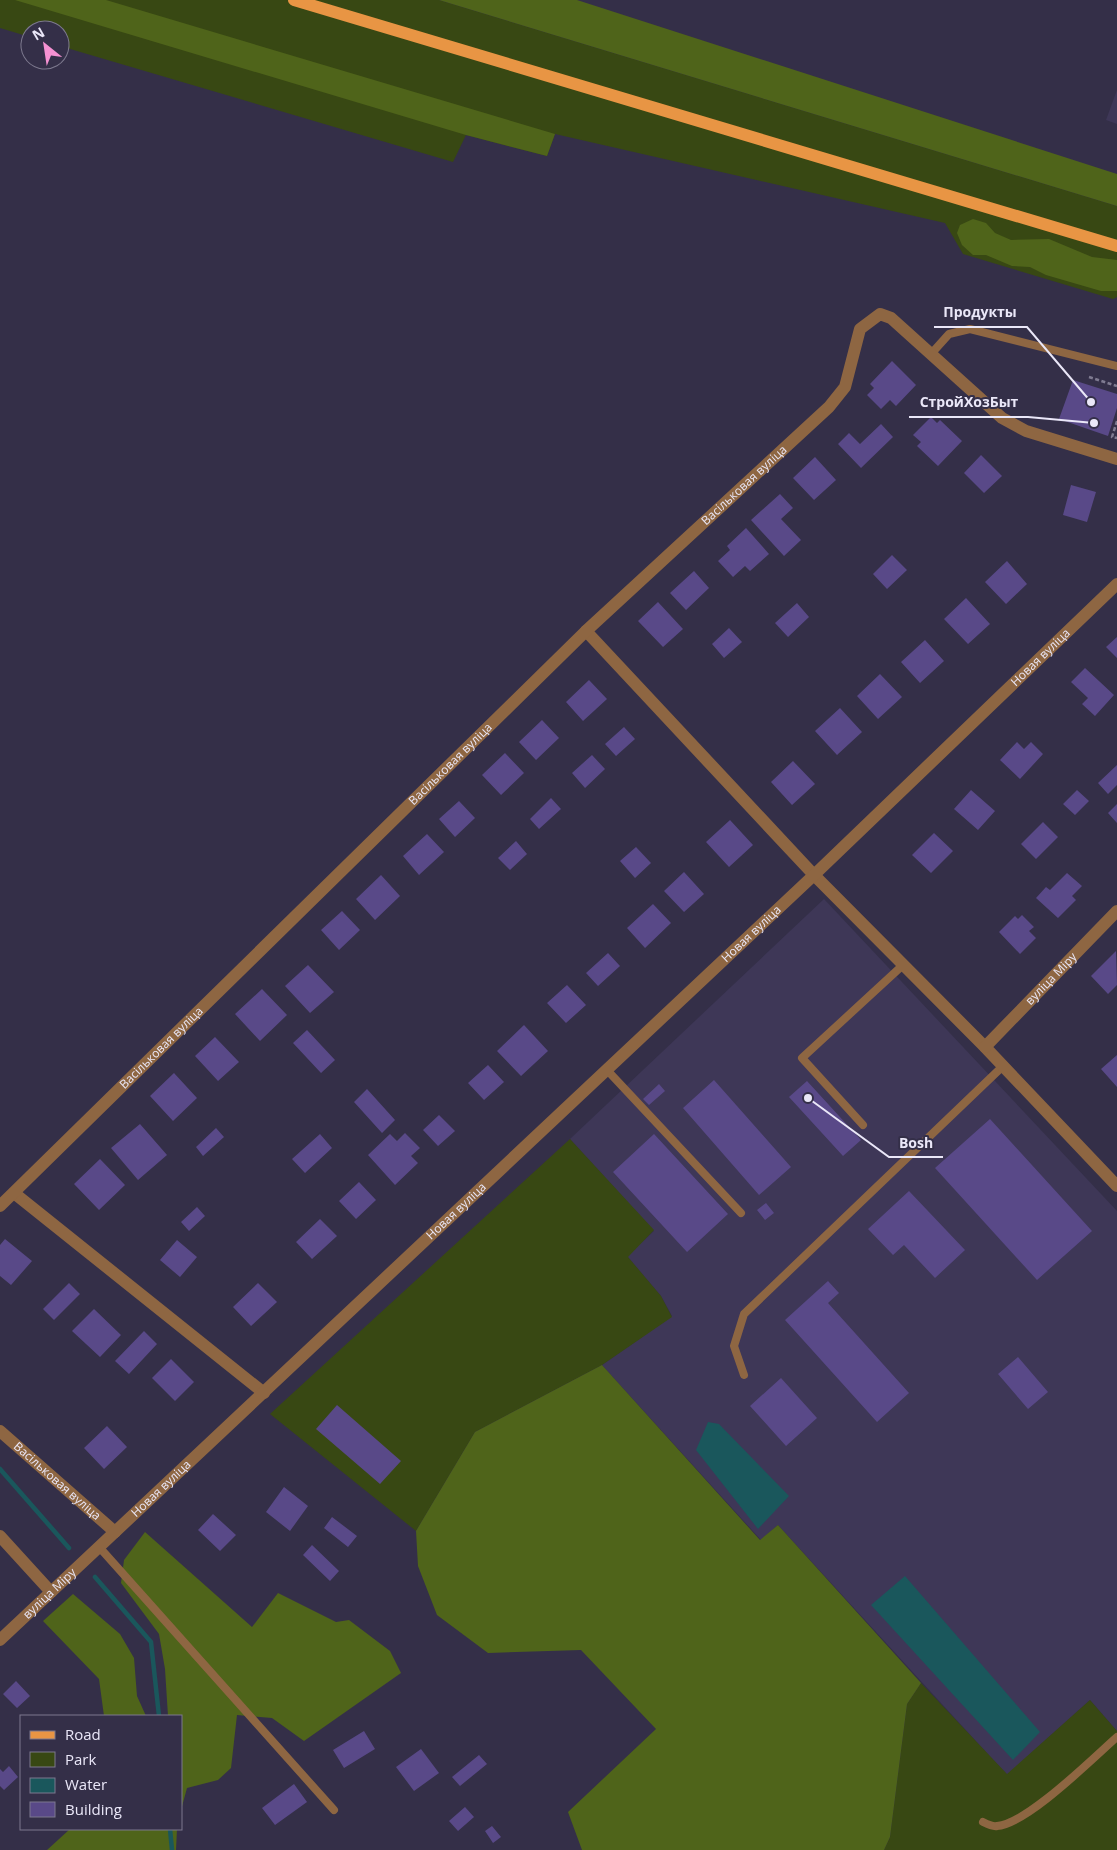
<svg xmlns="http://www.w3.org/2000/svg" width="1117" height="1850" viewBox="0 0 1117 1850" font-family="'Open Sans',sans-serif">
<rect width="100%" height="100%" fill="#342f48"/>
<path fill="#3e3757" d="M1117,90V124L1106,120Z
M824,899L1117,1211V1731L1090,1700L1007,1775L778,1525L761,1540L602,1365L672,1316L661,1296L627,1256L654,1231L570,1139Z"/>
<path fill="#384813" d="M0,0H439L1117,206V297L1113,299L963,254L945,223L555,134L547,156L466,135L453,162L60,46V30H30V37L0,28Z
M570,1139L654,1230L628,1257L661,1296L672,1317L602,1365L475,1432L416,1531L270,1414Z
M921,1683L1007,1774L1090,1700L1117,1731V1850H884L890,1837L907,1704Z"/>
<path fill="#4f641a" d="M15,0H106L555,134L547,156L466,135Z
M439,0H577L1117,174V206Z
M973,219L986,223L995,233L1011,240L1049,239L1092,257L1117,260V291H1101L1046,275L1030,267L1012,266L986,255H973L962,245L957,233L960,225Z
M602,1365L760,1540L778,1525L921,1683L907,1704L890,1837L884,1850H582L568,1812L656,1729L581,1650L488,1653L437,1615L418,1566L416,1531L475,1432Z
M145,1532L252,1627L278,1593L336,1622L349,1620L390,1651L401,1673L304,1741L272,1718L237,1715L231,1768L218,1780L187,1788L181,1810V1716H168L165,1669L159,1634L121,1583L124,1560Z
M73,1594L120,1634L134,1658L137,1696L146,1716H104L99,1679L43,1621Z
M70,1829H177L176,1850H47Z"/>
<path fill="#1a575c" d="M708,1422L719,1424L789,1496L758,1529L696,1450Z
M905,1576L1040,1732L1013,1760L871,1605Z"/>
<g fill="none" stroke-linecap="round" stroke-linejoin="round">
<path stroke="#1a575c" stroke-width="4.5" d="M0,1469L69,1548
M95,1577L151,1642L159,1716
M170,1829L172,1850"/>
</g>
<path fill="#594988" d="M892,361L916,385L896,406L890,400L881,409L867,395L874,388L870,384Z
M1073,380L1117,394V408L1108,436L1059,419Z
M931,417L937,423L940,420L962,441L938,466L917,446L921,442L913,435Z
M881,424L893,437L861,468L838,444L849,433L860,444Z
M981,455L1002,476L984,493L964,473Z
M815,457L836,480L814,500L793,478Z
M1071,485L1096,492L1087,522L1063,515Z
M780,494L793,508L781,519L801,540L784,556L751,520Z
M746,528L769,554L750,571L745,566L733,577L718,561L730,550L727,546Z
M892,555L907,570L887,589L873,574Z
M1007,561L1027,584L1006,604L985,582Z
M694,571L709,588L686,610L670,593Z
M966,598L990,624L968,644L944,619Z
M658,602L683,629L663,647L638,621Z
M797,603L809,617L788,637L775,623Z
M729,628L742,642L724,658L712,644Z
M1117,637V658L1106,647Z
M925,640L944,661L920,683L901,662Z
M1085,668L1114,695L1095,716L1082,704L1088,698L1071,682Z
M880,674L902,697L878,719L857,696Z
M589,680L607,699L583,721L566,702Z
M840,708L862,732L837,755L815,731Z
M542,720L559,738L536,760L519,742Z
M624,727L635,739L616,756L605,744Z
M1017,742L1024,749L1031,742L1043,754L1020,779L1000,760Z
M505,753L524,773L501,795L482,775Z
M592,755L605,769L585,788L572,773Z
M793,761L815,784L792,805L771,782Z
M1117,765V785L1108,794L1098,783Z
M971,790L995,811L978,830L954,809Z
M1077,790L1089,801L1075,815L1063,804Z
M551,798L561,809L539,829L530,819Z
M459,801L475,818L455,837L439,819Z
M1117,804V823L1108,813Z
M730,820L753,845L729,867L706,842Z
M1043,822L1058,837L1036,859L1021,844Z
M934,833L953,851L931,873L912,855Z
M427,834L444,852L419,875L403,856Z
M516,841L527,854L510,870L498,858Z
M636,847L651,863L635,878L620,861Z
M684,872L704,894L684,912L664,891Z
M1067,873L1082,886L1072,896L1076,900L1058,918L1036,898L1046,887L1050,890Z
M381,875L400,896L375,920L356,899Z
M653,904L671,923L645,948L627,928Z
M342,911L360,930L339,950L321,930Z
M1022,915L1034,927L1029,931L1036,938L1020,954L999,932L1015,916L1018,919Z
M1116,951L1117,985L1108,994L1091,976Z
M608,953L620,966L598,986L586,973Z
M308,965L334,992L310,1013L285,986Z
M567,985L586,1005L566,1023L547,1003Z
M262,989L287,1015L260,1041L235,1014Z
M524,1025L548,1051L521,1076L497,1051Z
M307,1030L335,1060L321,1073L293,1043Z
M215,1037L239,1062L218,1081L195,1056Z
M1117,1055V1087L1101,1069Z
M488,1065L504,1082L484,1100L468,1083Z
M174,1073L197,1098L173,1121L150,1096Z
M714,1080L791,1167L759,1195L683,1108Z
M807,1081L861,1140L843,1156L789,1097Z
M659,1084L665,1091L649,1105L643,1099Z
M367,1089L395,1120L382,1133L354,1102Z
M439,1115L455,1131L438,1146L423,1130Z
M990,1119L1092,1231L1037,1280L935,1168Z
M140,1124L167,1155L138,1180L111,1148Z
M216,1128L224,1137L203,1156L196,1147Z
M405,1133L420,1148L411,1156L418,1163L395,1185L368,1155L390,1134L397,1141Z
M320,1134L332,1148L305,1173L292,1159Z
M654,1134L728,1214L687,1252L613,1172Z
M100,1159L125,1185L99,1210L74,1184Z
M359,1182L376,1200L356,1219L339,1201Z
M909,1191L965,1250L935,1278L904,1245L893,1255L868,1229Z
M766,1203L774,1213L765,1220L757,1210Z
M197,1207L205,1216L189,1231L181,1222Z
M320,1219L337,1236L312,1259L296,1242Z
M5,1239L32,1261L11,1285L0,1276V1245Z
M177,1240L197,1257L180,1277L160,1260Z
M828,1281L839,1293L828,1303L909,1393L877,1422L785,1320Z
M69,1283L80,1294L54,1320L43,1309Z
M258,1283L277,1302L251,1326L233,1307Z
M94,1309L121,1335L100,1357L72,1331Z
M144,1331L157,1344L129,1374L115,1361Z
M1018,1357L1048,1392L1028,1409L998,1374Z
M171,1359L194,1382L175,1401L152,1378Z
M781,1378L817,1418L786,1446L750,1406Z
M337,1405L401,1461L380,1484L316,1429Z
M107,1426L127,1447L104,1469L84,1448Z
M284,1487L308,1506L290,1531L266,1512Z
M213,1514L236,1535L220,1551L198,1530Z
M332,1517L357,1536L348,1547L324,1528Z
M312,1545L339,1571L330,1581L303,1555Z
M16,1681L30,1696L17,1708L3,1694Z
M364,1731L375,1749L344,1768L333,1750Z
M421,1749L439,1773L414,1791L396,1767Z
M479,1755L487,1764L460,1786L452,1777Z
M9,1766L18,1777L4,1790L0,1786V1769L3,1772Z
M294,1784L307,1802L275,1825L262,1808Z
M465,1807L474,1817L458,1831L449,1821Z
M492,1826L501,1837L493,1843L485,1831Z"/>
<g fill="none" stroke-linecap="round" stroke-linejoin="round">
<path stroke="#7f7b91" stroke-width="2.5" stroke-dasharray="4 2.5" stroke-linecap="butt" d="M1089,377L1117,386
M1117,421L1112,437L1117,438"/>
<path stroke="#8e6642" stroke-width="8" d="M931,354L949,334L970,329L1117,366
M607,1070L741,1213
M863,1125L802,1058L903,965
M744,1375L734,1346L744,1314L1002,1067
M100,1548L334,1810
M983,1822C987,1824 993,1827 997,1826C1027,1824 1093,1758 1117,1737"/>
<g stroke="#8e6642" stroke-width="12">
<path d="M586,631L814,875L985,1047L1117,1186"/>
<path id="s1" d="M985,1047L1117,911"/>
<path d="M14,1193L264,1393"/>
<path id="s2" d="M0,1206L586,631L829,407L845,387L860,329L880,314L891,318L1002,418L1026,431L1117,459"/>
<path id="s3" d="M0,1431L115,1532"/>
<path d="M0,1536L51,1592"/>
</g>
<path stroke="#8e6642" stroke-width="12" id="s4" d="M0,1640L814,875L1117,584"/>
<path stroke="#e89544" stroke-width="12" d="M294,0L1117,246"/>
</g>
<g text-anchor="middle" stroke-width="4" stroke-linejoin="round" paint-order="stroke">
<g font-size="12" fill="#eae7f8" stroke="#342f48">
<text dy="4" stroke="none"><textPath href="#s2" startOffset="1036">Васільковая вуліца</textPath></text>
<text dy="4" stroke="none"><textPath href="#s4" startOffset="1431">Новая вуліца</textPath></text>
<text dy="4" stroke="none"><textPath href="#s2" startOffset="631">Васільковая вуліца</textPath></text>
<text dy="4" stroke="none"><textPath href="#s4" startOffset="1031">Новая вуліца</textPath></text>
<text dy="4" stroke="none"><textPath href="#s1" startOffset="95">вуліца Міру</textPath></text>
<text dy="4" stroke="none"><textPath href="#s2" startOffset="226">Васільковая вуліца</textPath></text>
<text dy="4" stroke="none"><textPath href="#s4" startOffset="626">Новая вуліца</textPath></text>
<text dy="4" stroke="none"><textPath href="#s3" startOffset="76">Васільковая вуліца</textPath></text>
<text dy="4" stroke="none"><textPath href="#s4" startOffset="221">Новая вуліца</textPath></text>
<text dy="4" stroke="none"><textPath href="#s4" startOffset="68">вуліца Міру</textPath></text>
</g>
</g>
<path fill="none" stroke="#eae7f8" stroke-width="2" d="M1091 402L1027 327H934M1094 423L1028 417H909M808 1098L889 1157H943"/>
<g fill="#eae7f8" stroke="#342f48" stroke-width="2">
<circle cx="1091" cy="402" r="5"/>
<circle cx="1094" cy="423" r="5"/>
<circle cx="808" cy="1098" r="5"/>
</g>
<g font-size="14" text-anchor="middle" font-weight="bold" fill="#eae7f8" stroke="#342f48" stroke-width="4" stroke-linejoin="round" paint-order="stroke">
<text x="980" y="317">Продукты</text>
<text x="969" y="407">СтройХозБыт</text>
<text x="916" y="1148">Bosh</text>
</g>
<rect x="20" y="1715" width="162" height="115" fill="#342f48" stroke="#7d798e"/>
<rect x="30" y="1731" width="25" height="8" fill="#e89544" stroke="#7d798e"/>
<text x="65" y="1740" font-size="15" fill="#eae7f8">Road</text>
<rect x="30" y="1752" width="25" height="15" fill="#384813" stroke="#7d798e"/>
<text x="65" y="1765" font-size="15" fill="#eae7f8">Park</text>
<rect x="30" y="1778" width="25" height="15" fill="#1a575c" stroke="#7d798e"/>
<text x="65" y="1790" font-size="15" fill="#eae7f8">Water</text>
<rect x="30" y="1802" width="25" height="15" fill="#594988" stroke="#7d798e"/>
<text x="65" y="1815" font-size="15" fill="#eae7f8">Building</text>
<g transform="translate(45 45) rotate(330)"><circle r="24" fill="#342f48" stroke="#7d798e"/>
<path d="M0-4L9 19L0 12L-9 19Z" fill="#f591d2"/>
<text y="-8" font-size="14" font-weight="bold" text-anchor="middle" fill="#eae7f8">N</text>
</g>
</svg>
